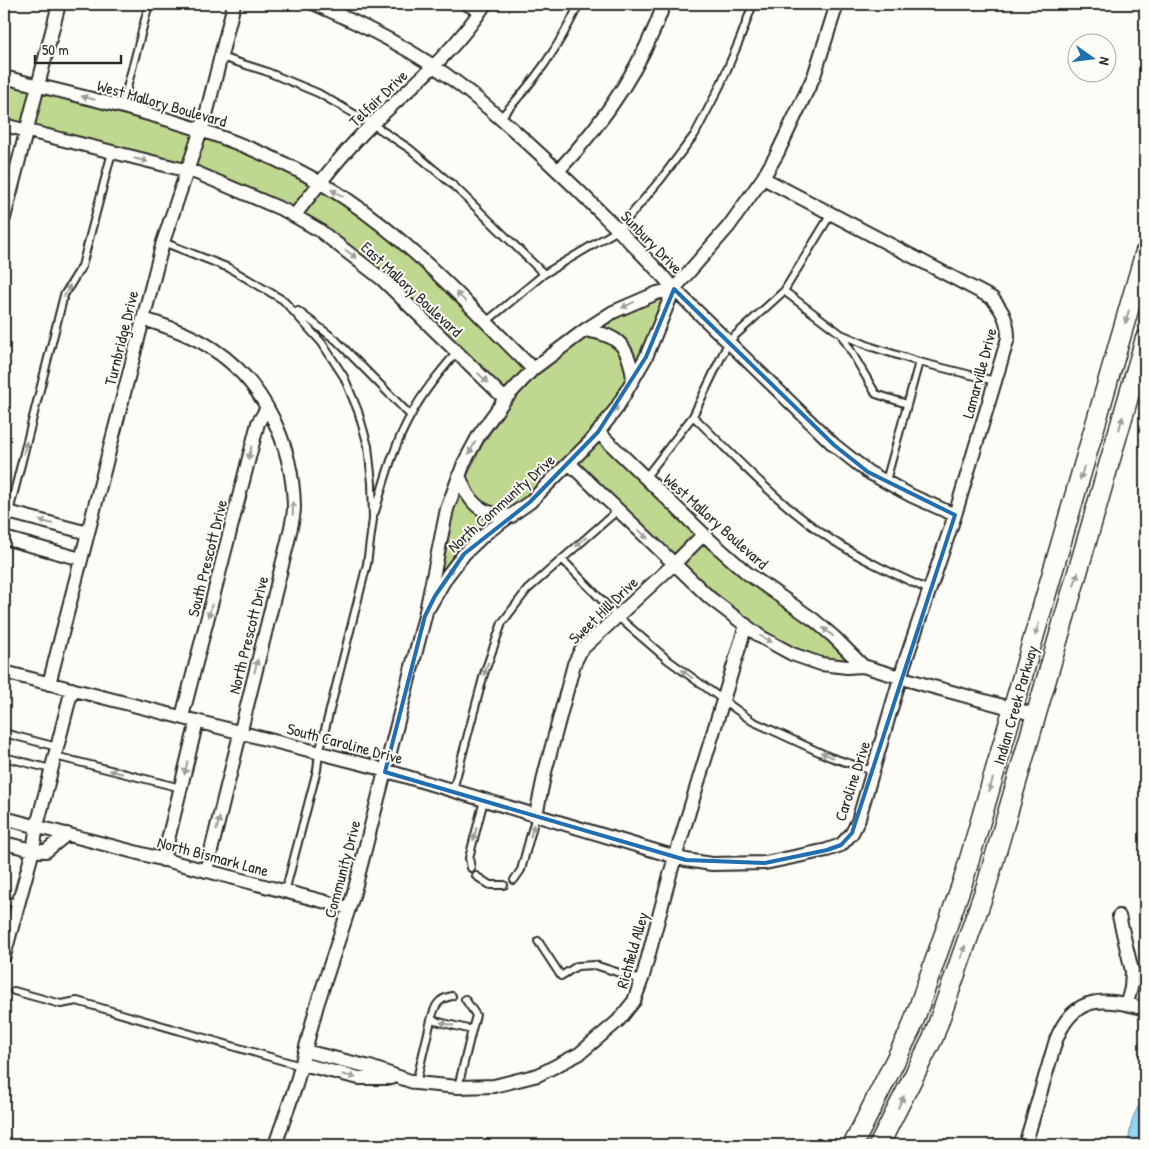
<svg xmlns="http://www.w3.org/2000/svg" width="1149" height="1149" viewBox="0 0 1149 1149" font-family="'Patrick Hand',sans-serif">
<rect width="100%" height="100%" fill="#fdfcf7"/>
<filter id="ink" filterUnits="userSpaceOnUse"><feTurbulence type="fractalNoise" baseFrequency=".02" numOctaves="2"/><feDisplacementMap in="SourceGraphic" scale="10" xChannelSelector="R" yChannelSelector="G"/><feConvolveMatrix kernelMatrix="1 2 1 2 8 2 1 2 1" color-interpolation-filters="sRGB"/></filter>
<g filter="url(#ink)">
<path fill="#bfd88f" stroke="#75825d" d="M4,82L189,130L241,149L311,182L373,224L419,264L529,369L623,311L667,296L641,358L593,431L767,595L826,638L847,660L818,657L770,637L671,556L567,458L521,502L469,538L438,578L455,501L482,446L512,401L394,287L248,190L4,120Z"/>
<path fill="#93d3f4" stroke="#6990a4" d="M1145,1100V1145H1128C1130,1130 1132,1109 1145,1100Z"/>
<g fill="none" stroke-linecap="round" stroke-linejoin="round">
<g stroke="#2b2b2b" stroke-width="10">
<path id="lane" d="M221,57L265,71L318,93L372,124L410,149L454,186L544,274
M122,107L149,4
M500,118C534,82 558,49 579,4
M163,242L229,268L283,300L322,343L344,377L358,411L368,446L372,483L373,519L367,564L319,753L317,770L285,892
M784,291L841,334L872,347L919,362L995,381
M298,311L336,340L410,415
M486,322L544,274L618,230L661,179L695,134L720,86L740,39L753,4
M841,334L876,394L907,404
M693,416C737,459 780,506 832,540C863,560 896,575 929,590
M645,478L693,416L729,341L784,291L831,214
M886,481L919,362
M9,512L64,295L82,266L112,152
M375,512C385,479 394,445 411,415C423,392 440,372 456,353
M562,559L617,616L668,660L752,721L830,757L873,771
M4,733L57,747
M55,756L181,788
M4,757L51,769
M453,790L484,674L502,623L527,590L618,510
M471,868L469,858L484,800
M476,876L490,885H504
M514,880L521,870L536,815
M4,900L18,903
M538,941L561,976L577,966L595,965L641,980
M14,991L61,1004L77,1001L301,1066
M465,999L476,1015L472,1030
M431,1020C435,1006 437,999 452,996
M416,1083L431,1020L472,1030L458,1087"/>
</g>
<g stroke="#2b2b2b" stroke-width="16">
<path id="street" d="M315,4C365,26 416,51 460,85C505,120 547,160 587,199C617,229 647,257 674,289L834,445L868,472L912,496L955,515
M467,4L480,11
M4,77C120,107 243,130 345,198C415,245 473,310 533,369
M4,125L197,173L286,211L319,230L382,279L505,399
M558,171C604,122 642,67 664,4
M294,216C319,184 344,151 373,123C413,85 456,50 485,4
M4,218L59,4
M143,319C167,326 192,335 213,349C265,383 293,446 294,507C294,518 290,530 288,541L206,871
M585,330C618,335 629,345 633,379
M598,432L713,543L747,573L814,620L834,637L863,666
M570,464L710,598L761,637L792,654L821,664L847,667L863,666L926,685L1036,715
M459,475C469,504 480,515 512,516
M4,511L88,533
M4,538L81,559
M429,607L447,576L464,554L486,533L530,502L592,440L616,409L646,357L674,289L729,226L763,178L777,154L814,76L837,4
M4,672L375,767L385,772L394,773L686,860L712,864L765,863L827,850L841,845L852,833L858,821L904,665L955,515L1008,338C1008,321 1003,311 992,298L763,178
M49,684L163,242L206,115L234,4
M182,717L258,423L267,408
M536,815L545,772L574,664L581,650L674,564L703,535
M4,818L349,908
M4,843L33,850L46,851L67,834
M163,860L197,721
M1119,916L1132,971L1131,988L1127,1003
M4,956L33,850L37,826L72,689
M305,1051L370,1067L416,1083L458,1087L494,1086L538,1075L579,1054L618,1021L634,1001L643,976L671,871L746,625
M302,1064L359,1078H391
M275,1145L296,1085L317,1005L353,896L425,616L447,509L464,463L479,435L505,399L533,369L585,330L613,312L657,293L674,289
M1025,1145L1056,1040C1074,994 1105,997 1145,1009"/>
</g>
<g stroke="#2b2b2b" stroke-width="22">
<path id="secondary" d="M853,1145L911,1029L964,878L1145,253
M879,1145L933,1038L987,884L1145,340"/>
</g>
<use href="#lane" stroke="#fdfcf7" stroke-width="6"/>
<use href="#street" stroke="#fdfcf7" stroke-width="12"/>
<use href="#secondary" stroke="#fdfcf7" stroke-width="19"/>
</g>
<defs><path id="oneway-solid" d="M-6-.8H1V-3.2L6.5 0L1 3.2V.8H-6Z" transform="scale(1.25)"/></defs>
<g fill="#9e9e9b">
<use href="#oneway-solid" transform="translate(88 98) rotate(-166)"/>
<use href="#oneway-solid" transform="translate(141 160) rotate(14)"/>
<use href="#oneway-solid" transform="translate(337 193) rotate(-149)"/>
<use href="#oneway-solid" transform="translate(351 254) rotate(37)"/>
<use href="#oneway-solid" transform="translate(67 291) rotate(-62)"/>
<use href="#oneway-solid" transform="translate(461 297) rotate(-135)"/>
<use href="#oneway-solid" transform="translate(628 305) rotate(154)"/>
<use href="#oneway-solid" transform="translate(1127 317) rotate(106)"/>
<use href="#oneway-solid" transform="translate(483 378) rotate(44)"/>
<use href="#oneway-solid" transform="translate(614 411) rotate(-55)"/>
<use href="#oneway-solid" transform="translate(1121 423) rotate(-74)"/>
<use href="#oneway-solid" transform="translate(25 448) rotate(-76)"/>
<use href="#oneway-solid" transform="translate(472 448) rotate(118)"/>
<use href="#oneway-solid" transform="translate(250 453) rotate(104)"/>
<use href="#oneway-solid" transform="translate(1082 473) rotate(106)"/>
<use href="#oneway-solid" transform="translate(293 508) rotate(-88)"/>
<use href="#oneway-solid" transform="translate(46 522) rotate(-165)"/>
<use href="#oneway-solid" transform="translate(643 534) rotate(44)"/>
<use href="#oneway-solid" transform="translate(581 542) rotate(139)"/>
<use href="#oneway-solid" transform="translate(449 573) rotate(-55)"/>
<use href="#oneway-solid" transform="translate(1076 579) rotate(-74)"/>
<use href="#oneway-solid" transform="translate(210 611) rotate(105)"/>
<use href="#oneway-solid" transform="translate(1037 629) rotate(106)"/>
<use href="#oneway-solid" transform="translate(828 632) rotate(-140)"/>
<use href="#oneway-solid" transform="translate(766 639) rotate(30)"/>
<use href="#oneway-solid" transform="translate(256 666) rotate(-76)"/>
<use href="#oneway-solid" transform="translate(486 669) rotate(109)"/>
<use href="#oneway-solid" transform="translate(687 674) rotate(-143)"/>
<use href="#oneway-solid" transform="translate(827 755) rotate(-157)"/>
<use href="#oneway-solid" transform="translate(186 768) rotate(104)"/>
<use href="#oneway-solid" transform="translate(116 772) rotate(-166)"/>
<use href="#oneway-solid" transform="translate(991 785) rotate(106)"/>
<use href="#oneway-solid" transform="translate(218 824) rotate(-76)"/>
<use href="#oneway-solid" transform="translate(532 831) rotate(-75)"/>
<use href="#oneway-solid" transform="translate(475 834) rotate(105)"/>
<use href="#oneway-solid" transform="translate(963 952) rotate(-71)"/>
<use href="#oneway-solid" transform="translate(447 1024) rotate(-166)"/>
<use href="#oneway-solid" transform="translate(349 1076) rotate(14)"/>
<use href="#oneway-solid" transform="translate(901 1102) rotate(-63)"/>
</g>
</g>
<path fill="none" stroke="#1f6fb2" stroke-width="4" stroke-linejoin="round" d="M674,289L834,445L868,472L955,515L852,833L841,845L827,850L765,863L686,860L385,772L425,616L435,596L464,554L530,502L598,432L646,357Z"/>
<g text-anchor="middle" stroke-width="4" stroke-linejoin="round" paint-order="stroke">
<g font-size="16" fill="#2b2b2b" stroke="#fdfcf7">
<text transform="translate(378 98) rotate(-44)" y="6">Telfair Drive</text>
<text transform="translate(162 103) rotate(16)" y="6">West Mallory Boulevard</text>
<text transform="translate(652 242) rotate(46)" y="6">Sunbury Drive</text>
<text transform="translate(412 289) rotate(43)" y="6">East Mallory Boulevard</text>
<text transform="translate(121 338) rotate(-76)" y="6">Turnbridge Drive</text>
<text transform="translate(979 373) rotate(-75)" y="6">Lamarville Drive</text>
<text transform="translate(501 503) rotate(-42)" y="6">North Community Drive</text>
<text transform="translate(716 521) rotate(42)" y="6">West Mallory Boulevard</text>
<text transform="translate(207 558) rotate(-76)" y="6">South Prescott Drive</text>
<text transform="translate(603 610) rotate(-44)" y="6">Sweet Hill Drive</text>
<text transform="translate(248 635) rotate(-76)" y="6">North Prescott Drive</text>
<text transform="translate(1015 705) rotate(-74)" y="6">Indian Creek Parkway</text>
<text transform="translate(345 743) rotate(15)" y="6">South Caroline Drive</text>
<text transform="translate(852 781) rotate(-72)" y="6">Caroline Drive</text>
<text transform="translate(213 856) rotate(15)" y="6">North Bismark Lane</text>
<text transform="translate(342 869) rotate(-75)" y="6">Community Drive</text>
<text transform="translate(632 950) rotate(-74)" y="6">Richfield Alley</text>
</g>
</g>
<rect width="1149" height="1149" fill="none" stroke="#fdfcf7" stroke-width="20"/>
<rect x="10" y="10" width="1129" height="1129" fill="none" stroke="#2b2b2b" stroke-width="2" filter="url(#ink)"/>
<g transform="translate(1092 58) rotate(104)"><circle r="24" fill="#fdfcf7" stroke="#a9a8a5"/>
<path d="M0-4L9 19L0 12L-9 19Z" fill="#1f6fb2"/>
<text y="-8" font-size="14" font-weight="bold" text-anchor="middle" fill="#2b2b2b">N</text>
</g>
<path d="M35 55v8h86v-8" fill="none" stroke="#2b2b2b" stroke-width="2.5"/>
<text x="42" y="55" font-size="15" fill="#2b2b2b" stroke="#fdfcf7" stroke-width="4" paint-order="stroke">50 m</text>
</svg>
